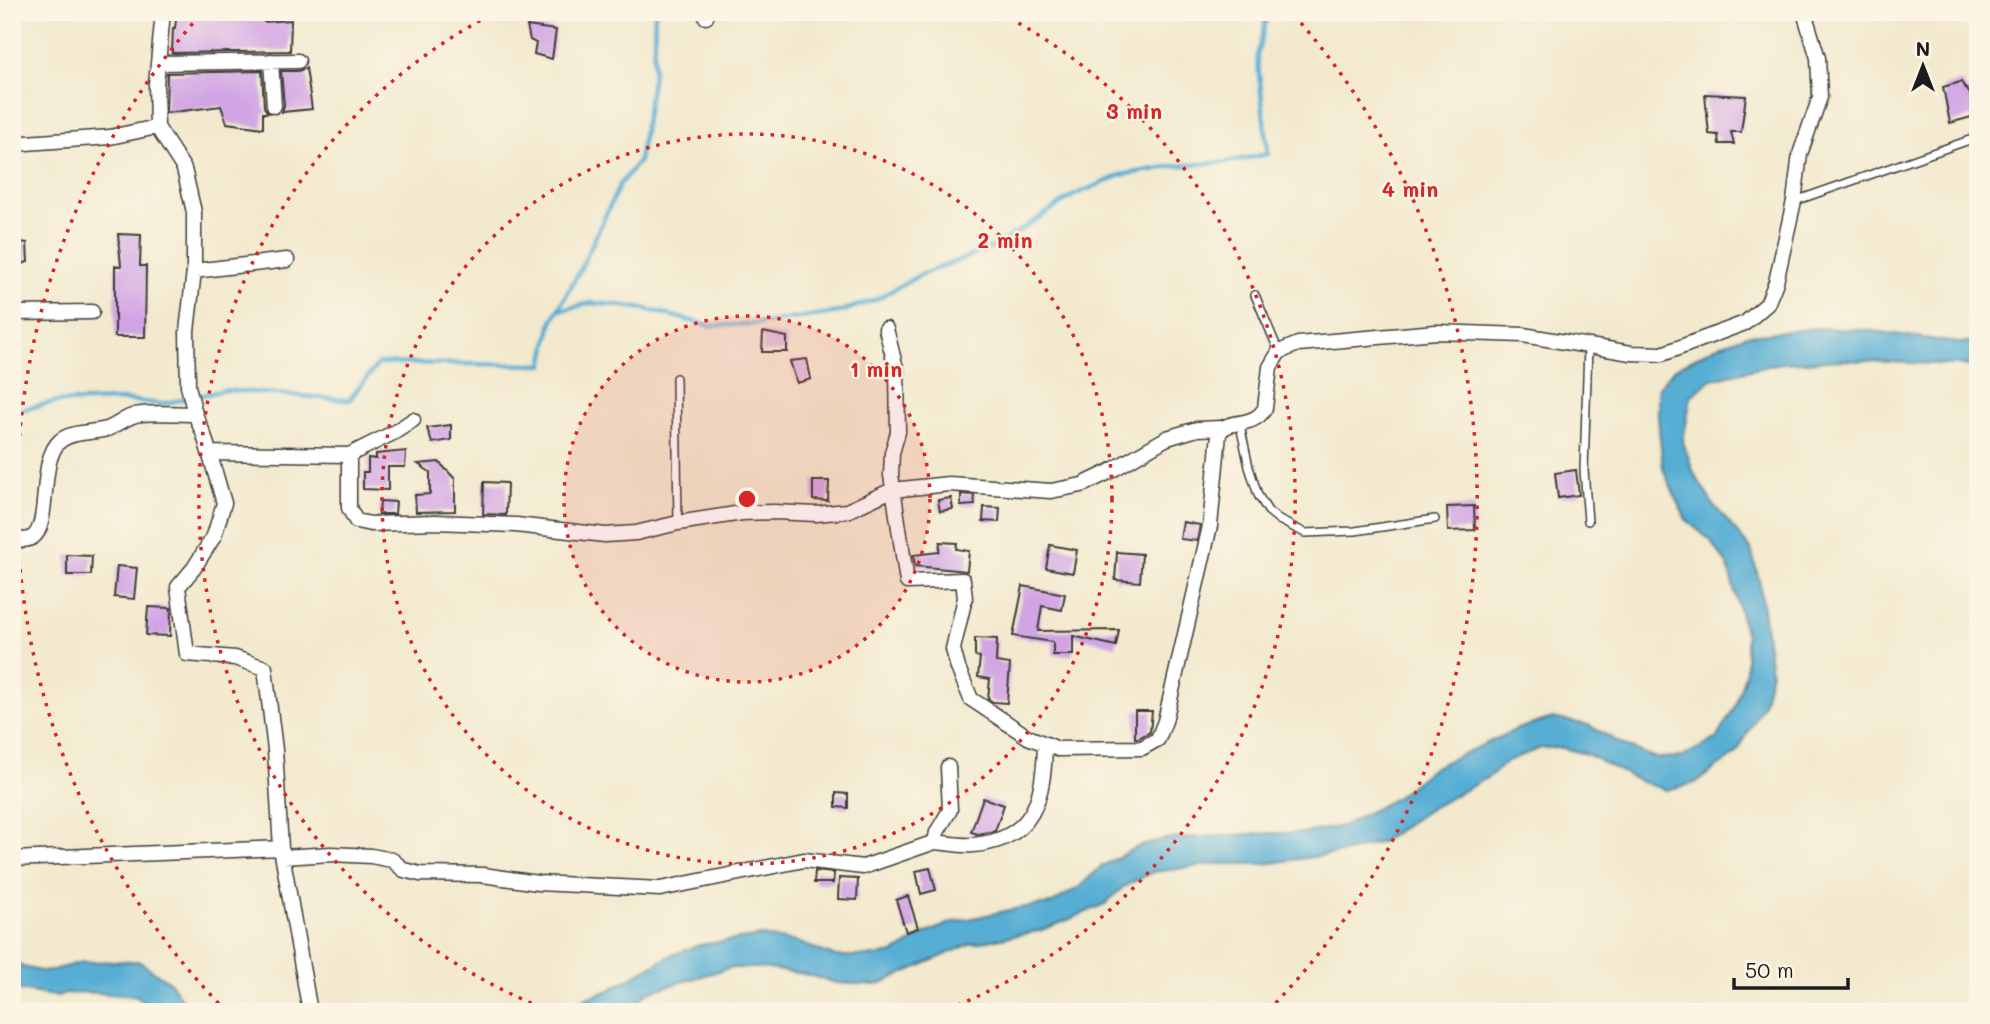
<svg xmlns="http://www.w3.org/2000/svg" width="1990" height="1024" viewBox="0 0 1990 1024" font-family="Mali,sans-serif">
<rect width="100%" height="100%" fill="#fcf5e5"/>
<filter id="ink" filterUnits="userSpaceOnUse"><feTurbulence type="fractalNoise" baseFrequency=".0143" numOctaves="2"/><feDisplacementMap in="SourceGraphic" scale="14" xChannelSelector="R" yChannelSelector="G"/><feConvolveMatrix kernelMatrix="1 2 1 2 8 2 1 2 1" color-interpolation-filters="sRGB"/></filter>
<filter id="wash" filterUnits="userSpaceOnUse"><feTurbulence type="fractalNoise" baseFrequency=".00686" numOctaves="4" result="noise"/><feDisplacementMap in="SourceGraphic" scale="28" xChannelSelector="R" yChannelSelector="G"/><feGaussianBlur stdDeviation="1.57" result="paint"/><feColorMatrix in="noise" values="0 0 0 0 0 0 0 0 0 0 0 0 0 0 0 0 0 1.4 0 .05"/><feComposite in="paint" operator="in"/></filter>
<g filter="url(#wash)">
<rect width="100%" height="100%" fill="#f2e9ce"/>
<path fill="#57aed4" stroke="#3a6578" stroke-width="2" d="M1819,328L1867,330L1958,343L1978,342V366L1845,360L1781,363L1712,379L1691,396L1683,442L1694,473L1712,503L1751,549L1760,584L1771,672L1763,705L1736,754L1695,783L1666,790L1639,781L1589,755L1563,748H1541L1507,761L1489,777L1431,808L1381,842L1347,852L1264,864H1216L1153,872L1123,887L1105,904L1073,918L1039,931L970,944L877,985L837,983L804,974L761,968H729L648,992L628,1012H546L607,991L672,955L699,945L762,936L797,942L834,956H876L894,953L925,934L950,923L1019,908L1050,904L1079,887L1102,866L1135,848L1164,839L1270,833H1303L1343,826L1394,799L1434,767L1520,728L1553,718L1588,725L1628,747L1656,758L1682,757L1716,739L1735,706L1746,671V636L1728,566L1711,541L1686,520L1663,469L1658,417V388L1674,369L1715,347L1747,335Z
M12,959L23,967L45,972L83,962L138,961L171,983L186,1006L187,1012H152L137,996L83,992L54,996L14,989L12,988Z"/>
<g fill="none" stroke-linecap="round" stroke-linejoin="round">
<path stroke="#57aed4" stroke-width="4.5" d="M557,311L591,303L617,305L646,309L711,326L756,324L839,312L875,300L920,275L996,246L1074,195L1121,175L1174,166L1227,162L1268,154L1257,56L1268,12
M12,412L54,402L124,400L162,404L225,390L349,400L379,363L543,365L552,321L580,270L620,184L639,161L653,74L655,12"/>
</g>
<g id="blocks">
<path fill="#d1a4e4" d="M177,12H264V22L291,20L290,51L172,53L173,28H175Z
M527,26L556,30L552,59L534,54L536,43L530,40Z
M306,68L312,109L282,112L284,105L281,71H298Z
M262,71L264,107L268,113H263V128L227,123L221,106L166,113L167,73Z
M1961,82L1970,94L1975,116L1950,123L1943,87Z
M1705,94L1746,96L1741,132H1731L1734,144H1719L1718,135L1709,134Z
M118,234L141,235L140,266H146L145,337H115V266H121Z
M12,241L27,243L28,262L12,267Z
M763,332L787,337V352H762Z
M807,359L811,379L797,383L790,361Z
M451,425V440L432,443L427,428Z
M406,451L405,467H388V490L363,489V472H368V458L376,459V454Z
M439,462L455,479V511L416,512L415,495L430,494V472L418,464Z
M1576,470L1579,495L1558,498L1555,473Z
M813,481H829L828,501L813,500Z
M484,482L507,483L506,515L483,514Z
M961,494L974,495L975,505L961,506Z
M951,498L953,509L940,511L938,500Z
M380,501L396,502L395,514H379Z
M1474,506L1475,530L1448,531L1447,507Z
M984,507L1000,508L999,522L983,521Z
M1183,522L1200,525L1197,541L1180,539Z
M940,542L957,543L956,549L969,551L967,571L915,566L913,555L939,552Z
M1050,545L1077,550L1073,573L1046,568Z
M1117,552L1142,554L1140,582L1115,580Z
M67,555L92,556L91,575H67Z
M117,566L137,568L134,599L114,597Z
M1023,586L1065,594L1062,610L1042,606L1038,631L1119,630L1116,646L1073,636V655H1053V642L1013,636Z
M148,607L171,608L170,636L146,635Z
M975,638L997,639L996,662L1010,664L1007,703L993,702L988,699L990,679L978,677L980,657L975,656Z
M1135,711H1152L1150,732L1139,738H1135Z
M836,793L848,794V808L836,807Z
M983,798L1004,805L995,831L978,834L971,832Z
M930,868L936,890L921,894L916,871Z
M815,871L834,873L833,883H814Z
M839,878L858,879L857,900L838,899Z
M908,896L918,928L906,932L896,900Z"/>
</g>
</g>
<g filter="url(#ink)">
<use href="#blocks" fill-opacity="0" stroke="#3c3b37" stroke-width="2"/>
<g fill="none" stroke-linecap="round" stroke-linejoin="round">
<g stroke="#3c3b37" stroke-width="10">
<path id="lane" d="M1795,201L1978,137
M1255,295L1279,352
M1588,346L1584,470L1588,521
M676,378L678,523
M1240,425L1249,467L1258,495L1268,511L1279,520L1305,533L1355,531L1435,519"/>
</g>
<g stroke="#3c3b37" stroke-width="17">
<path id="street" d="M163,12L156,84L157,127L184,169L194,212V271L187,331L188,386L195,414L204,435L224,503L214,536L194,568L178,587L187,654L235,658L265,668L275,750L281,848L310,1012
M706,17L707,12
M271,61L274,106
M158,63L298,61
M12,144L110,137L157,127
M194,271L287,260
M12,313L92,312
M886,329L897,372L898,432L892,453L891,475L907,582L963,580L965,598L953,649L958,668L971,699L1028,737L1058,749L1142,748L1158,739L1165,721L1210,526L1219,434C1226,417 1253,430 1265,408L1270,367L1279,352L1298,344L1436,332L1523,335L1631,353L1662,354L1745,323L1767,304L1776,282L1794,201L1800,154L1820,97L1818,58L1804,12
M210,453L349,455V508L356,521L371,524L435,522L516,525L605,535L636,533L678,523L742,513L774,512L816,514L847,511L892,490L949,484L1051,491L1082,485L1109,472L1167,438L1197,429L1221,428
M349,455L395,432L413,420
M12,539C20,540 27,541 33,537C51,524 38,460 60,441C71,431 93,433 107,429C119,425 127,415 141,414C158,412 177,414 195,414
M935,842C947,843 961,846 973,845C1035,840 1044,797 1045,744
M283,857L331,854L371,856L392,860L404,870L420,874L483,875L538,883L660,889L804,860L863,867L935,842L937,832L950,810L948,767
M12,859L281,848"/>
</g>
<use href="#lane" stroke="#fff" stroke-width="7"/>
<use href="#street" stroke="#fff" stroke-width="14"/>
</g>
</g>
<circle cx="747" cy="499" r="183" fill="#d62828" fill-opacity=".12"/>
<g fill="none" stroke="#d62828" stroke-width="3.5" stroke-dasharray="3.5 7">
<circle cx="747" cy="499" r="183"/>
<circle cx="747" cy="499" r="365"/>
<path d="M551 1011A548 548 0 0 1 494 13M1000 13A548 548 0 0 1 943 1011"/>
<path d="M226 1011A731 731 0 0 1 200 15M1294 15A731 731 0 0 1 1268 1011"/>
</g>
<circle cx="747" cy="499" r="10" fill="#d62828" stroke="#fcf5e5" stroke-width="3.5"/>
<g font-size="21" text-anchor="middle" font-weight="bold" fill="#d62828" stroke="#fcf5e5" stroke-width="5" stroke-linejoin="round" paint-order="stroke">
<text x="1134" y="119">3 min</text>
<text x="1410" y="197">4 min</text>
<text x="1005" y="248">2 min</text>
<text x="876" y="377">1 min</text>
</g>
<rect width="1990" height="1024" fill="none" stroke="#fcf5e5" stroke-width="42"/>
<g transform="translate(1923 66)" stroke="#fcf5e5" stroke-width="5" paint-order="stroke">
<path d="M0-5L12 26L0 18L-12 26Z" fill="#1c1c1c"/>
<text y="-10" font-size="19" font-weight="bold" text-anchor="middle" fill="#1c1c1c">N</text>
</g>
<path d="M1734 978v10h114v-10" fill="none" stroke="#1c1c1c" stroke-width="3.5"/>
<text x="1745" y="978" font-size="21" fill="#1c1c1c" stroke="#fcf5e5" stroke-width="5" paint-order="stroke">50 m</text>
</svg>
